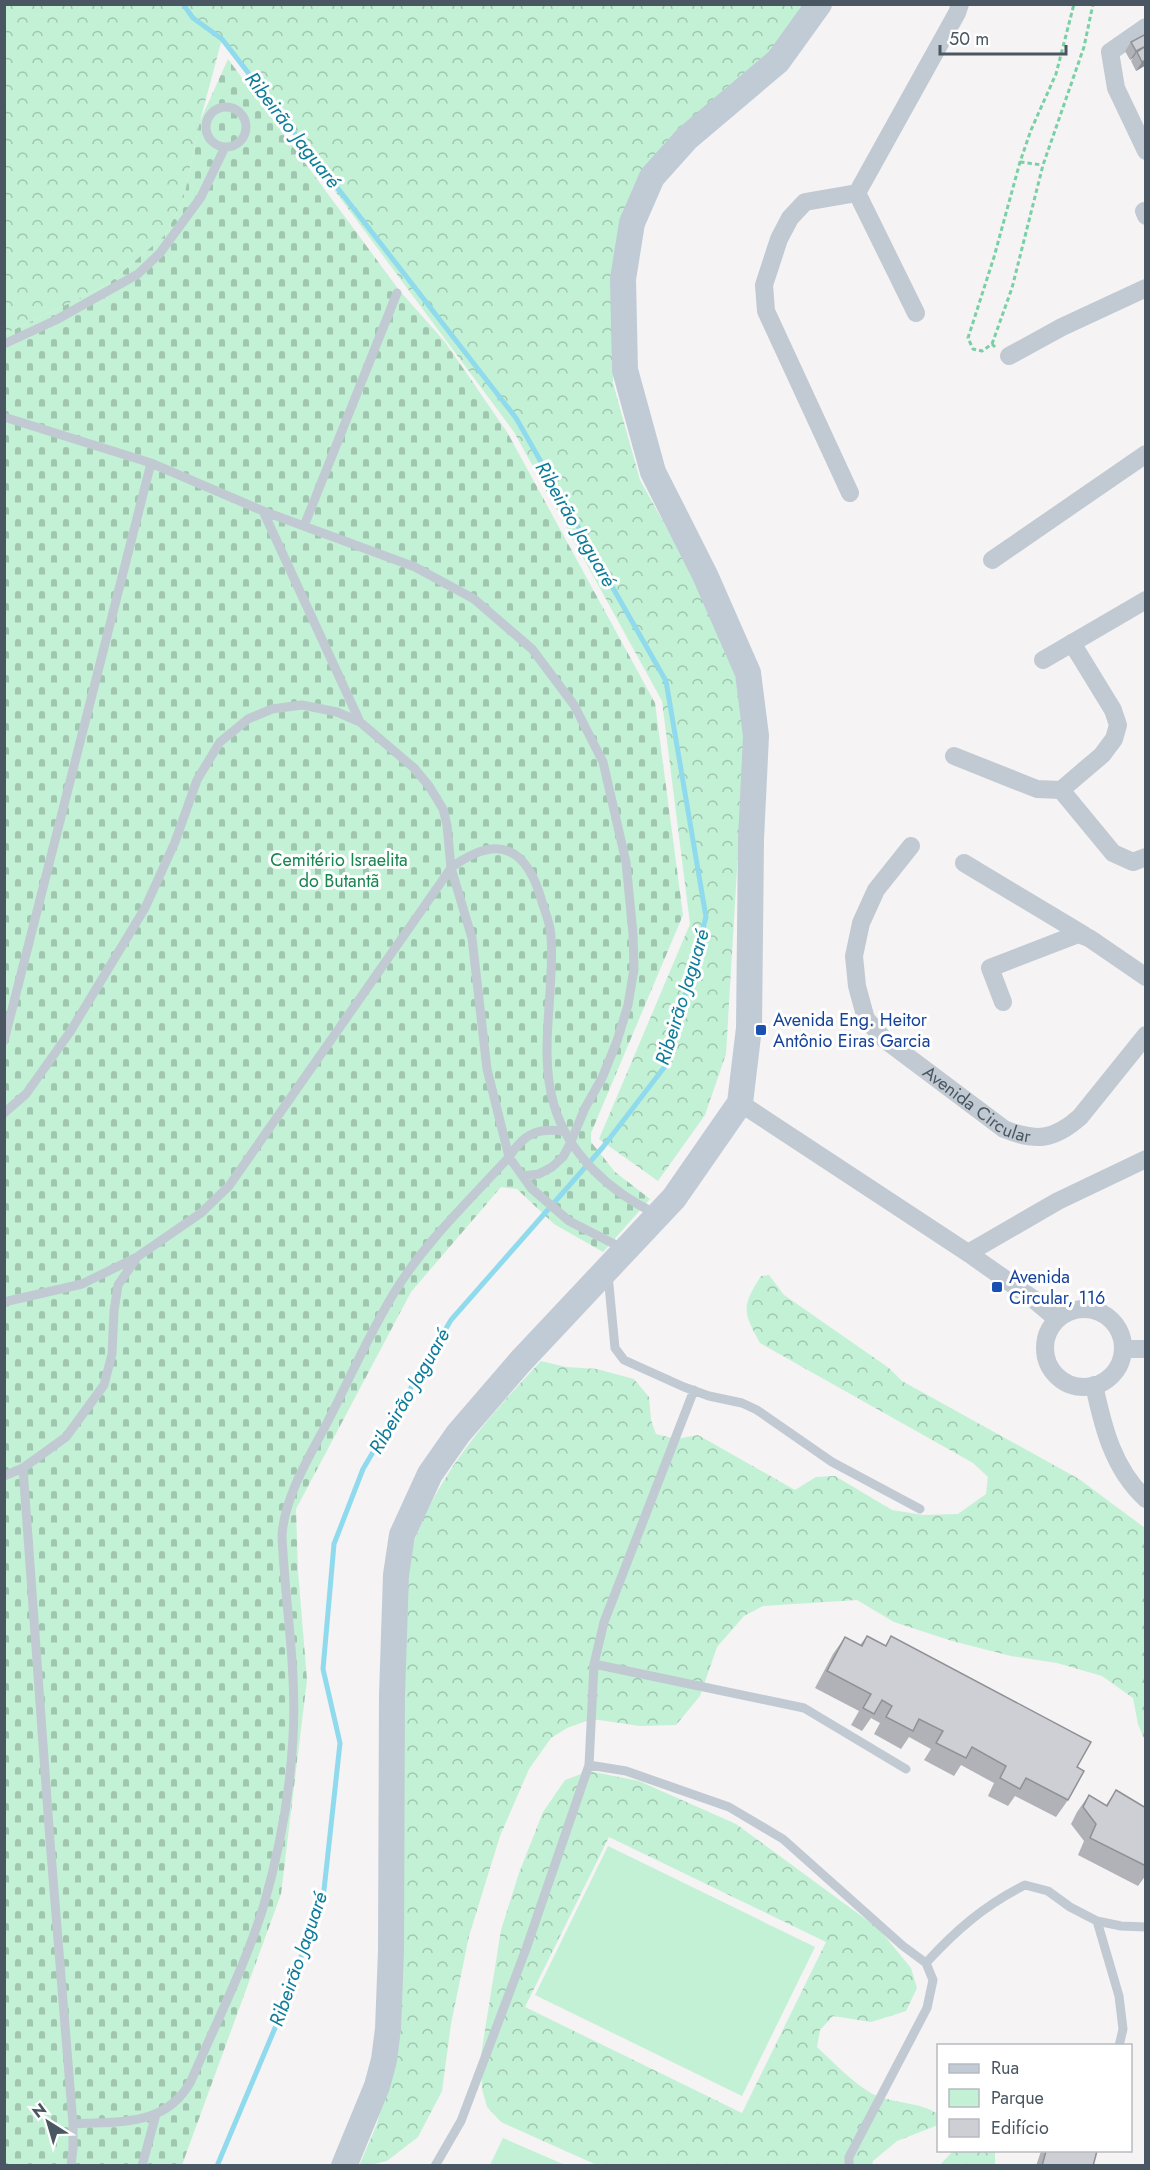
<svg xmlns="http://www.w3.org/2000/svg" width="1150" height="2170" viewBox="0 0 1150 2170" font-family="Jost,sans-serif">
<defs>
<pattern id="forest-crowns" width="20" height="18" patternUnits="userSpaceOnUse" patternTransform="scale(1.5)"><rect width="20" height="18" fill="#c3f1d5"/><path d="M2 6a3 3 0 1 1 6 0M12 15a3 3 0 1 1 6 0" fill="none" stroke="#a0c6b0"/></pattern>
<pattern id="cemetery-stones" width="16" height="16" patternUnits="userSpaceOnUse" patternTransform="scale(1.5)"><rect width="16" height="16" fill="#c3f1d5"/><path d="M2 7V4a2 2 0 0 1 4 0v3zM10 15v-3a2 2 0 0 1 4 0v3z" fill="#a0c6b0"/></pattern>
</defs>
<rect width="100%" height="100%" fill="#f5f3f3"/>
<path fill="#c3f1d5" d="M608,1846L815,1947L742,2096L535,1995Z
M503,2138L565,2165H490Z"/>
<path fill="url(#forest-crowns)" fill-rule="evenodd" d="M5,5H808L778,58L709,119L643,208L615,288L613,383L640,480L730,641L745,735L726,1054L705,1115L658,1181L599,1139L690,924L662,701L514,432L222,39L200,121L183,202L164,236L107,285L5,334Z
M769,1275L784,1295L889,1368L902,1381L1079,1479L1145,1528V1741L1138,1724L1133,1698L1102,1676L1057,1663L1011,1656L952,1641L894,1622L857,1600L763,1606L744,1616L717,1647L700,1696L676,1725L640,1726L592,1719L567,1728L551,1738L529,1769L500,1836L469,1936L451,2024L442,2091L418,2137L387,2161L370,2165L359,2166L377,2124L397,2039L403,1606C406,1586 408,1558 415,1539C441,1470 492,1413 541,1361L566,1367L597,1369L634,1379L649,1397L651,1420L656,1434L676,1439L698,1435L795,1490L816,1477L835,1476L892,1510L923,1515L958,1514L986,1494L988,1477L973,1463L760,1343C742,1311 742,1306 761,1276Z
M589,1771L639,1781L736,1824L879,1929L911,1968L917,1988L906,2011L871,2022L833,2016L820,2030L817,2047C833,2062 856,2086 875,2095C896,2104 920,2102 938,2114V2125L897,2141L873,2161L872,2165L599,2166L501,2122L487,2107L482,2089L481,2055L501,1930L519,1873L543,1812L565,1780ZM609,1837L826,1942L742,2113L525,2007Z
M993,2150L995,2152V2165H940L953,2151Z"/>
<path fill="url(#cemetery-stones)" d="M228,59L399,290L445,342L507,432L655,703L683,915L591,1133V1142L615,1172L650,1199L603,1252L554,1224L517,1189L501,1187L411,1292L296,1509L298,1571L307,1680L281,1894L182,2165L5,2166V334L107,285L164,236L183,202L200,121Z"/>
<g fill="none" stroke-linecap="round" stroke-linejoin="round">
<path stroke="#90daee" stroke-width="5" d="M183,4L193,18L222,39L516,418L666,681L706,917L666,1065L603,1147L451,1320L363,1469L334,1544L323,1669L340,1743L324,1890L283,2009L217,2166"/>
<path stroke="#7ad0a6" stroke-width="3" stroke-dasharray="4.5 3" stroke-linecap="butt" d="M1020,162L1042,165
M992,344L1012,288L1043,165L1084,47L1093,4
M995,347L992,344L982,351L973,349L968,338L994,257L1020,162L1031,130L1056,74L1074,4"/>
<path stroke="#c1cad2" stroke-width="9" d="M206 127a20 20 0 1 1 40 0a20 20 0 1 1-40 0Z
M4,344L56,320L138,274L160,253L201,197L225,147
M4,417L151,463L263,511L415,567L474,599L532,649L574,705L603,762L626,862L633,934L634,969L628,1005L617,1041L602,1078L585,1108L570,1144L563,1157L552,1167L539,1174L523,1176
M263,511L360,722
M304,526L397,293
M4,1041L151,463
M4,1113L26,1094L70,1032L145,908L175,842L197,780L220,742L248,719L272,709L302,705L337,712L360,722L414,768L429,786L443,809L447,825L451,868L472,938L487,1069L509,1157L531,1188L569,1221L624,1249
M608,1275L615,1348L624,1360L684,1387L709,1396L742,1403L757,1410L832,1462L920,1509
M4,1302L82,1284L137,1257L201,1213L229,1186L451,868C498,833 527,847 542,902C546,914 551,926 551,937C555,992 538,1051 554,1105C568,1154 611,1193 657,1214
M694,1390L604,1622L594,1664L804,1708L906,1769
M23,1468L50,1841L73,2124V2148L71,2166
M4,1476L23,1468L66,1437L104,1385L112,1354L114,1311L118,1285L136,1259
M589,1765L594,1664
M1097,1921L1119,1996L1123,2029L1119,2046
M73,2124C120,2121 166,2127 191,2081C215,2025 245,1966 263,1908C279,1853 290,1794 293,1737C297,1670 285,1603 282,1536C284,1498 309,1457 327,1423C349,1380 369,1334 394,1293C425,1242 469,1201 509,1157C524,1134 536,1128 563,1131
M142,2166L156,2114
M435,2166L461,2121L526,1949L589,1765L626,1771L729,1807L783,1839L903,1946L926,1963C956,1930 985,1905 1025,1885L1048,1891L1070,1907L1097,1921L1121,1926L1146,1927
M849,2166V2157L927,2008L933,1980L926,1963"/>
<g stroke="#c1cad2" stroke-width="18">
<path d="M1146,27L1110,52L1116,88L1146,151"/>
<path d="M857,193L916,313"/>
<path d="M1144,211L1146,216"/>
<path d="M1009,356L1062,327L1146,288"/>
<path d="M850,493L766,311L764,285L779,239L790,218L805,202L857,193L957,13L960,4"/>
<path d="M992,560L1146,454"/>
<path d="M1043,660L1146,600"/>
<path d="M954,756L1037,789L1061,790L1102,755L1114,739L1118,725L1113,710L1072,643"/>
<path d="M1061,790L1113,853L1133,862L1146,857"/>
<path id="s1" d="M911,846L876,890L861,923L854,956L857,986L866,1019L884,1039L1004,1129C1036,1142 1054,1140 1080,1117L1146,1035"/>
<path d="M964,863L1084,935"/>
<path d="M1003,1002L990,968L1078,934L1089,938L1146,977"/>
<path d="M740,1103L968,1253L1032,1298L1057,1319"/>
<path d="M968,1253L1058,1201L1146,1159"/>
<circle cx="1084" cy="1348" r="39"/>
<path d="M1123,1349H1146"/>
<path d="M1094,1385C1103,1427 1113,1469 1146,1499"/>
</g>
<path stroke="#c1cbd6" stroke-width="26" d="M344,2166L377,2086L384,2060L388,2029L391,1951L392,1695L396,1575L402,1535L430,1474L458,1434L520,1362L674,1198L740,1103L749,1028L751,839L756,736L748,673L705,575L653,472L625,370L623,279L632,223L652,177L687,138L778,61L819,4"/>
</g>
<path fill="#b0b2b7" d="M1146,34V65L1136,71L1131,61L1133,58L1130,60L1125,51L1131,42Z
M867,1636L885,1646L891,1636L1077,1767L1068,1800L1056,1817L1015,1796L1008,1806L988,1796L994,1783L961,1765L954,1776L924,1760L931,1749L909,1737L901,1749L874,1734L880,1723L871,1718L862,1731L851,1725L859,1711L815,1688L833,1654L845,1637L860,1645Z
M1116,1790L1146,1808V1875L1138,1886L1078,1855L1084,1841L1071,1824L1077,1812L1089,1795L1106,1805Z
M1041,2151H1097L1093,2166H1036Z"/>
<path fill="#909195" d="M1146,46L1137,52L1133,58L1130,60L1136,51Z
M1146,60V65L1136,71L1142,62Z"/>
<path fill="#cdcfd5" stroke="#909195" stroke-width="1.5" d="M1146,34V46L1136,51L1131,42Z
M1146,46V60L1142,62L1137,52Z
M867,1636L886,1646L891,1636L1091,1742L1077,1767L1084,1771L1068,1800L1026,1778L1020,1789L1000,1778L1006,1766L972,1747L966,1758L936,1743L943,1731L919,1719L913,1731L886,1717L892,1706L882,1700L874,1714L863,1708L871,1694L827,1671L845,1637L862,1646Z
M1116,1790L1146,1808V1866L1090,1838L1096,1824L1083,1807L1089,1795L1107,1806Z
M1046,2151H1097L1093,2166H1042Z"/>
<g fill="#1a4fb4" stroke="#fff" stroke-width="2">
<rect x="755" y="1024" width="12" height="12" rx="3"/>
<rect x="991" y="1281" width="12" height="12" rx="3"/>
</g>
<g text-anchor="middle" stroke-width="6" stroke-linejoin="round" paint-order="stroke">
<g font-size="18" fill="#17864f" stroke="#fff">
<text x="339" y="866">Cemitério Israelita<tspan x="339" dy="21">do Butantã</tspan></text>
</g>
<g font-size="18" fill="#164399" stroke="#fff" text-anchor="start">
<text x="773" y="1026">Avenida Eng. Heitor<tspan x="773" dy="21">Antônio Eiras Garcia</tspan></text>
<text x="1009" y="1283">Avenida<tspan x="1009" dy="21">Circular, 116</tspan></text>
</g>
<g font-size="18" fill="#4a5661" stroke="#fff">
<text dy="6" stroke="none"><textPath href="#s1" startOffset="332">Avenida Circular</textPath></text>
</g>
<g font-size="20" font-style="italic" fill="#0c7c9b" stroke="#fff">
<text transform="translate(293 130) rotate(52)" y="7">Ribeirão Jaguaré</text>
<text transform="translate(576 524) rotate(60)" y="7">Ribeirão Jaguaré</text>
<text transform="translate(682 997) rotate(-73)" y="7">Ribeirão Jaguaré</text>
<text transform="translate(409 1391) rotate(-60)" y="7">Ribeirão Jaguaré</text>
<text transform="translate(298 1959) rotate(-71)" y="7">Ribeirão Jaguaré</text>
</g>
</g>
<rect width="1150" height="2170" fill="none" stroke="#4a5661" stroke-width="12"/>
<rect x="937" y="2044" width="195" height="108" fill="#ffffff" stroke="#b7bbc0" stroke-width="1.5"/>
<rect x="949" y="2064" width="30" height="9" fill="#c1cbd6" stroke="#b7bbc0" stroke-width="1.5"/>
<text x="991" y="2074" font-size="18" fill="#4a5661">Rua</text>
<rect x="949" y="2089" width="30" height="18" fill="#c3f1d5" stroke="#b7bbc0" stroke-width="1.5"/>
<text x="991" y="2104" font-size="18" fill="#4a5661">Parque</text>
<rect x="949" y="2119" width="30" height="18" fill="#cdcfd5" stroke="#b7bbc0" stroke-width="1.5"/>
<text x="991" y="2134" font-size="18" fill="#4a5661">Edifício</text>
<g transform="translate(48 2122) rotate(323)" stroke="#ffffff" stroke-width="4.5" paint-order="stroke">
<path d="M0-4.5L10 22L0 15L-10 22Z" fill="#4a5661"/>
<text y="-9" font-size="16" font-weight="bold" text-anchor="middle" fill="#4a5661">N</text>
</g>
<path d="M940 45v9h126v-9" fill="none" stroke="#4a5661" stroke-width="3"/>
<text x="949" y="45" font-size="18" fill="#4a5661" stroke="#ffffff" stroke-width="4.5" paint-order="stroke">50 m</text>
</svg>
